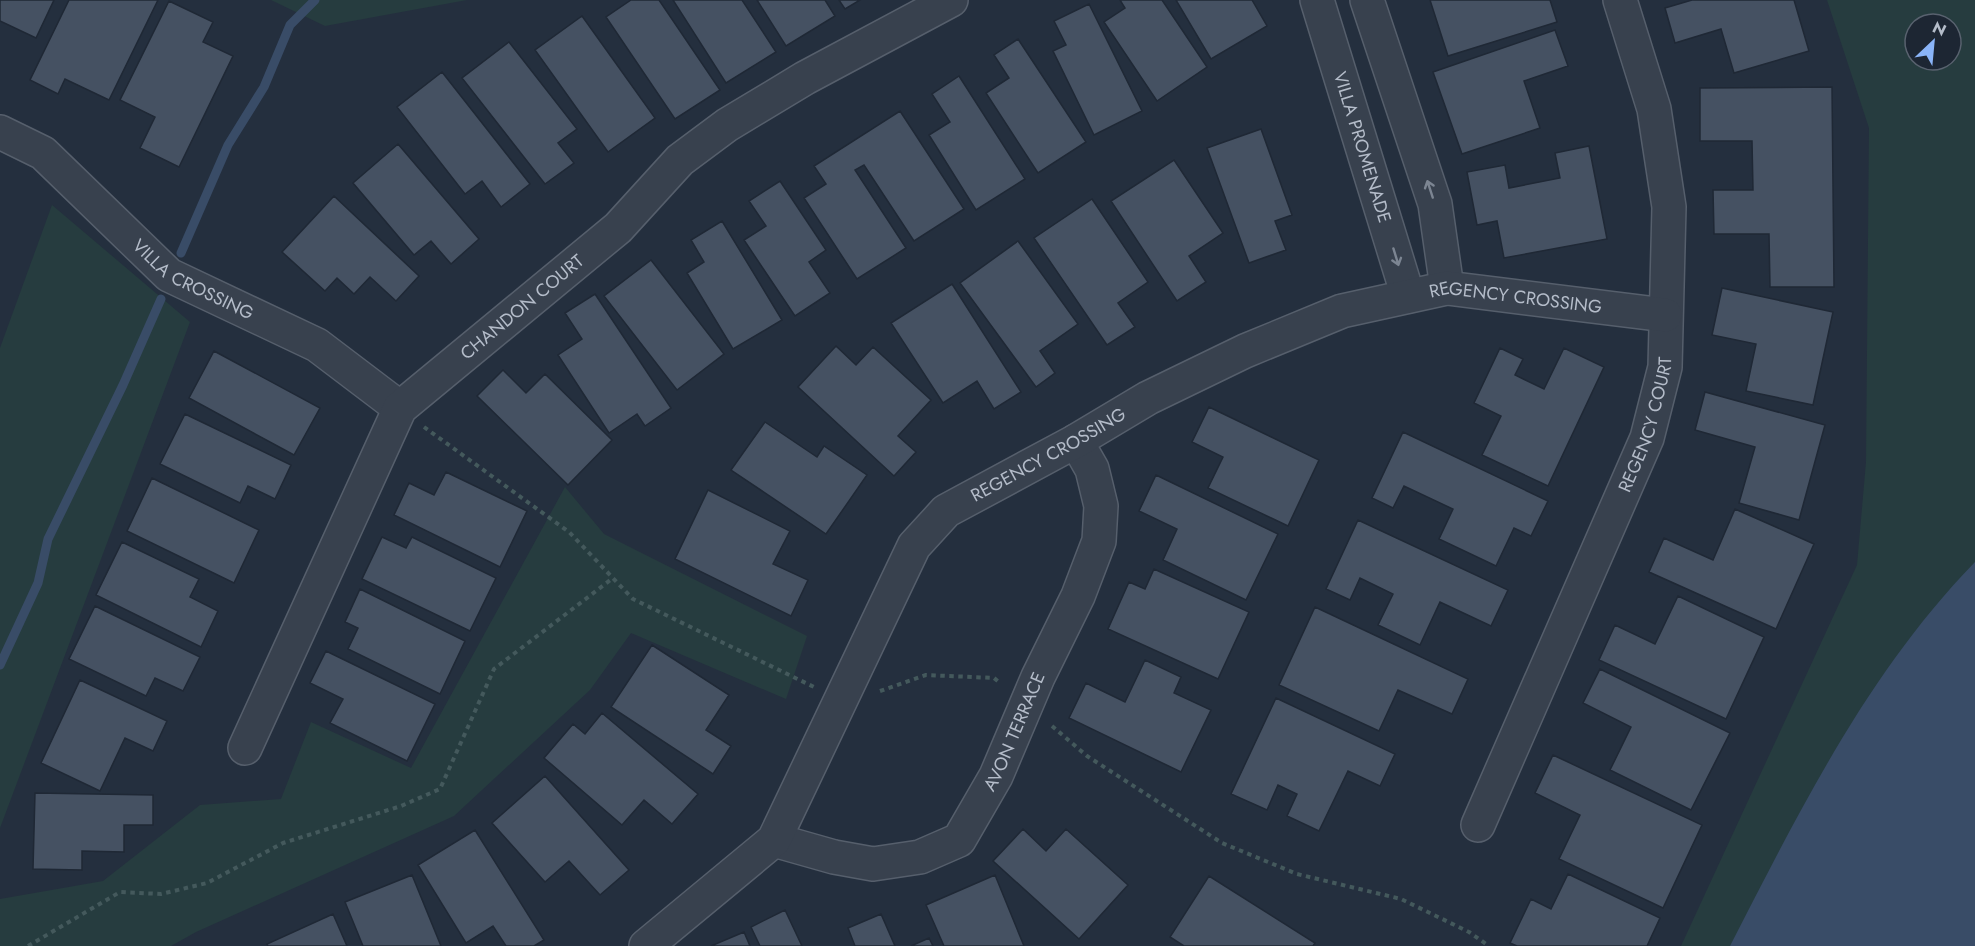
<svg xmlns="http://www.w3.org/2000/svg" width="1975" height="946" viewBox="0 0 1975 946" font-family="Jost,sans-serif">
<rect width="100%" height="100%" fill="#242f3e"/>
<path fill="#263c3f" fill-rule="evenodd" d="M271,0H467L325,26Z
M1827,0H1975V946H1681L1857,565L1866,462L1869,128ZM1915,24H1951V60H1915Z
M52,205L190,322L0,828V348Z
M565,487L604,534L807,636L786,699L631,633L590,690L454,816L196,932L171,946H0V899L103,881L200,805L281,799L311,722L411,768Z"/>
<path fill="#394c67" d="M1975,562V946H1730C1800,810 1868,672 1975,562Z"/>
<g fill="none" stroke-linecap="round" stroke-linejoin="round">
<path stroke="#394c67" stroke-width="9" d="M181,253L228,145L264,87L290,25L315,0
M0,665L38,583L48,539L123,385L161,299"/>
</g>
<path fill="#455162" stroke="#1f2835" stroke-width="1.5" d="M0,0H54L36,38L0,21Z
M69,0H158L109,100L65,79L58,94L30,80Z
M631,0H659L720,90L675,119L606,17Z
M673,0H742L776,52L726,83Z
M757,0H825L835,16L786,46Z
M839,0H860L845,9Z
M1120,0H1162L1207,67L1157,101L1104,22L1125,8Z
M1176,0H1252L1267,26L1211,59Z
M1430,0H1550L1557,22L1448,56Z
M1692,0H1794L1809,51L1734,73L1721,29L1675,43L1665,8Z
M169,1L213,22L203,42L233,56L179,167L140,148L155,117L120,100Z
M1089,4L1142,111L1094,135L1053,51L1066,45L1054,21Z
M582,16L655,118L608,152L535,50Z
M1555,30L1568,66L1524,81L1540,128L1462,154L1433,72Z
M1018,39L1086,142L1038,173L986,93L1009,78L994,55Z
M509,42L577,129L558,143L574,163L545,184L462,78Z
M442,72L530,184L501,207L482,181L465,194L397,107Z
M959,76L1025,179L976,210L929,135L950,122L932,94Z
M1832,87L1834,287H1770L1769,234H1714L1713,190H1753L1752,141H1700V88Z
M900,111L964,209L914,241L864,165L855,170L906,248L857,279L804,198L826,184L814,166Z
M1261,129L1292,215L1275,221L1286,250L1249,263L1207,148Z
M398,144L479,239L451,264L431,241L414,255L353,183Z
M1589,146L1607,239L1504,258L1497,221L1477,225L1467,172L1505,165L1509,188L1560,178L1555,153Z
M1174,160L1223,233L1189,256L1206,282L1177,301L1111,201Z
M780,181L826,250L809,262L830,293L795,316L744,240L766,226L749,201Z
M334,196L419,276L396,301L370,277L354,294L337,278L325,291L282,252Z
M1092,199L1148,282L1118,303L1135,327L1107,345L1034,238Z
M722,221L782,320L733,349L687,273L704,262L691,240Z
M1018,241L1078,324L1040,351L1055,373L1036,387L960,283Z
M651,260L724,354L677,390L604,296Z
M952,284L1021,392L994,409L977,381L943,403L891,323Z
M1722,288L1833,312L1813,405L1746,391L1756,344L1712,335Z
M595,294L671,408L645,426L637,414L609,433L558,355L582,339L565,313Z
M836,346L856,365L873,347L931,400L898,436L916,452L894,476L798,387Z
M1500,348L1523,359L1515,375L1544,389L1564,348L1604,367L1548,486L1482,455L1501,416L1474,403Z
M214,351L320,408L294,455L189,398Z
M503,370L526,393L545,374L612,440L568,485L477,396Z
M1705,392L1825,425L1799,520L1739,503L1755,447L1695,430Z
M1209,407L1319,460L1288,526L1208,488L1223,457L1192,442Z
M185,414L291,465L275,499L248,486L240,503L160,464Z
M765,422L817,457L824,446L867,475L826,534L731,470Z
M1403,432L1548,501L1531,536L1514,528L1496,566L1439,539L1453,509L1404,486L1393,508L1372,498Z
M446,472L527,511L500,567L394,515L409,483L434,495Z
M1156,475L1278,534L1246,600L1163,560L1177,529L1139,511Z
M152,478L259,530L234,583L127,531Z
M708,490L790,531L773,564L808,580L791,616L675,559Z
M1735,509L1814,544L1776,629L1649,572L1664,538L1713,560Z
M1358,520L1508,590L1491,626L1440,602L1420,645L1378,625L1393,594L1360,578L1350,600L1326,589Z
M382,537L406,548L412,537L496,578L470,631L362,579Z
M122,542L199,579L190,597L218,611L201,647L96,595Z
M1154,569L1249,612L1218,679L1108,629L1129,582L1145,589Z
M360,589L465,641L440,694L348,649L358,628L345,622Z
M1678,596L1764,637L1726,719L1599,660L1615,625L1655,644Z
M95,606L200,657L183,691L155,678L146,696L69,659Z
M1315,607L1468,679L1452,714L1398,690L1379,731L1279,685Z
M652,645L729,695L706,730L731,746L713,774L611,707Z
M326,651L435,704L407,761L330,723L343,699L310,683Z
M1145,660L1181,677L1174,693L1211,710L1181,772L1069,718L1086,683L1125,702Z
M1600,669L1730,733L1691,810L1610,770L1631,727L1583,703Z
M80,680L167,721L153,751L125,738L100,791L41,763Z
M1276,698L1395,754L1380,786L1348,771L1319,831L1287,816L1297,794L1278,785L1267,810L1231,794Z
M602,713L698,794L672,824L644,800L622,825L544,758L573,724L585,734Z
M1553,755L1702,825L1663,908L1559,859L1580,815L1535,793Z
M545,776L629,870L600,895L569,861L545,882L492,823Z
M35,793L153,795V825H124V852L82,851V870L33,869Z
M1023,829L1046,851L1066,829L1128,885L1079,939L993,861Z
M475,830L544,940L534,946H506L493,926L466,943L418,865Z
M1568,874L1660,918L1647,946H1517L1510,943L1531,899L1551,909Z
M412,875L441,946H363L345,902Z
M995,875L1024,946H944L926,905Z
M1209,876L1315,943L1313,946H1184L1170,937Z
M785,910L802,946H760L751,927Z
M333,914L347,946H268L267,944Z
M881,914L895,946H855L848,928Z
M744,932L750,946H711Z
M929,938L933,946H911Z"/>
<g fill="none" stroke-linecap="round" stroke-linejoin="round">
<g stroke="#565f6c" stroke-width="36">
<g id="street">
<path id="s1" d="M1317,0L1408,296"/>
<path d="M1367,0L1435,204L1447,288"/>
<path id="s2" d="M0,132L43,153L169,275L317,345L400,408"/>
<path id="s3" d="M245,748L400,408L618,228L680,160L727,125L805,78L951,0"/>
<path id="s4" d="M1478,825L1647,438L1665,367L1669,207L1654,109L1620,0"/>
<path id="s5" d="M774,840L834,857L873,864L920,857L959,840L996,776L1038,677L1078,596L1099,541L1101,506L1092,469L1076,441"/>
<path id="s6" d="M646,946L774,840L914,546L946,511L1076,441L1148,398L1245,351L1342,311L1447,288L1665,315"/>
</g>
</g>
<path stroke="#44595c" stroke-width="4" stroke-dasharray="4.5 4.5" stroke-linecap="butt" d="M424,427L569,532L633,599L814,687
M880,691L926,675L994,678L1000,683
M1052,726L1087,756L1222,843L1297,874L1401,899L1469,932L1489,946
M28,946L120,892L161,894L207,883L283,843L401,806L440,789L494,669L613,578"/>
<use href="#street" stroke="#38414e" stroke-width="33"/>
</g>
<defs><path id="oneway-shaft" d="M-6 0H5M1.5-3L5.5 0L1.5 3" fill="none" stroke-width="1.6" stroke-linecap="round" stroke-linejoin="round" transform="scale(1.5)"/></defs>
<g stroke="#7c8592">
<use href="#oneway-shaft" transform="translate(1430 189) rotate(-108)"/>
<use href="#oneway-shaft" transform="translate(1396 257) rotate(73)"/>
</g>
<g text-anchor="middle" stroke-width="6" stroke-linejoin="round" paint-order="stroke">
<g font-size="18" fill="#b4bcc9" stroke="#1d2633">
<text dy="6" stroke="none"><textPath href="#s1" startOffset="154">VILLA PROMENADE</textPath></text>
<text dy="6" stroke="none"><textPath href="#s2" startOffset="246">VILLA CROSSING</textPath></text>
<text dy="6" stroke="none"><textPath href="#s6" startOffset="1160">REGENCY CROSSING</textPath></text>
<text dy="6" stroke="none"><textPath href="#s3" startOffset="532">CHANDON COURT</textPath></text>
<text dy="6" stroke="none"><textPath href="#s4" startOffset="435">REGENCY COURT</textPath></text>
<text dy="6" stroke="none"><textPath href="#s6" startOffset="656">REGENCY CROSSING</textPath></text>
<text dy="6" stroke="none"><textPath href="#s5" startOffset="314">AVON TERRACE</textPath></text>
</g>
</g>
<g transform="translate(1933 42) rotate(26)"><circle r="28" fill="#1d2633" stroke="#59626f" stroke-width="1.5"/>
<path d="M0-4.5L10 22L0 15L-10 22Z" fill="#8ab4f8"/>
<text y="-9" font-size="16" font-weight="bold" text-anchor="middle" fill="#b4bcc9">N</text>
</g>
</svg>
